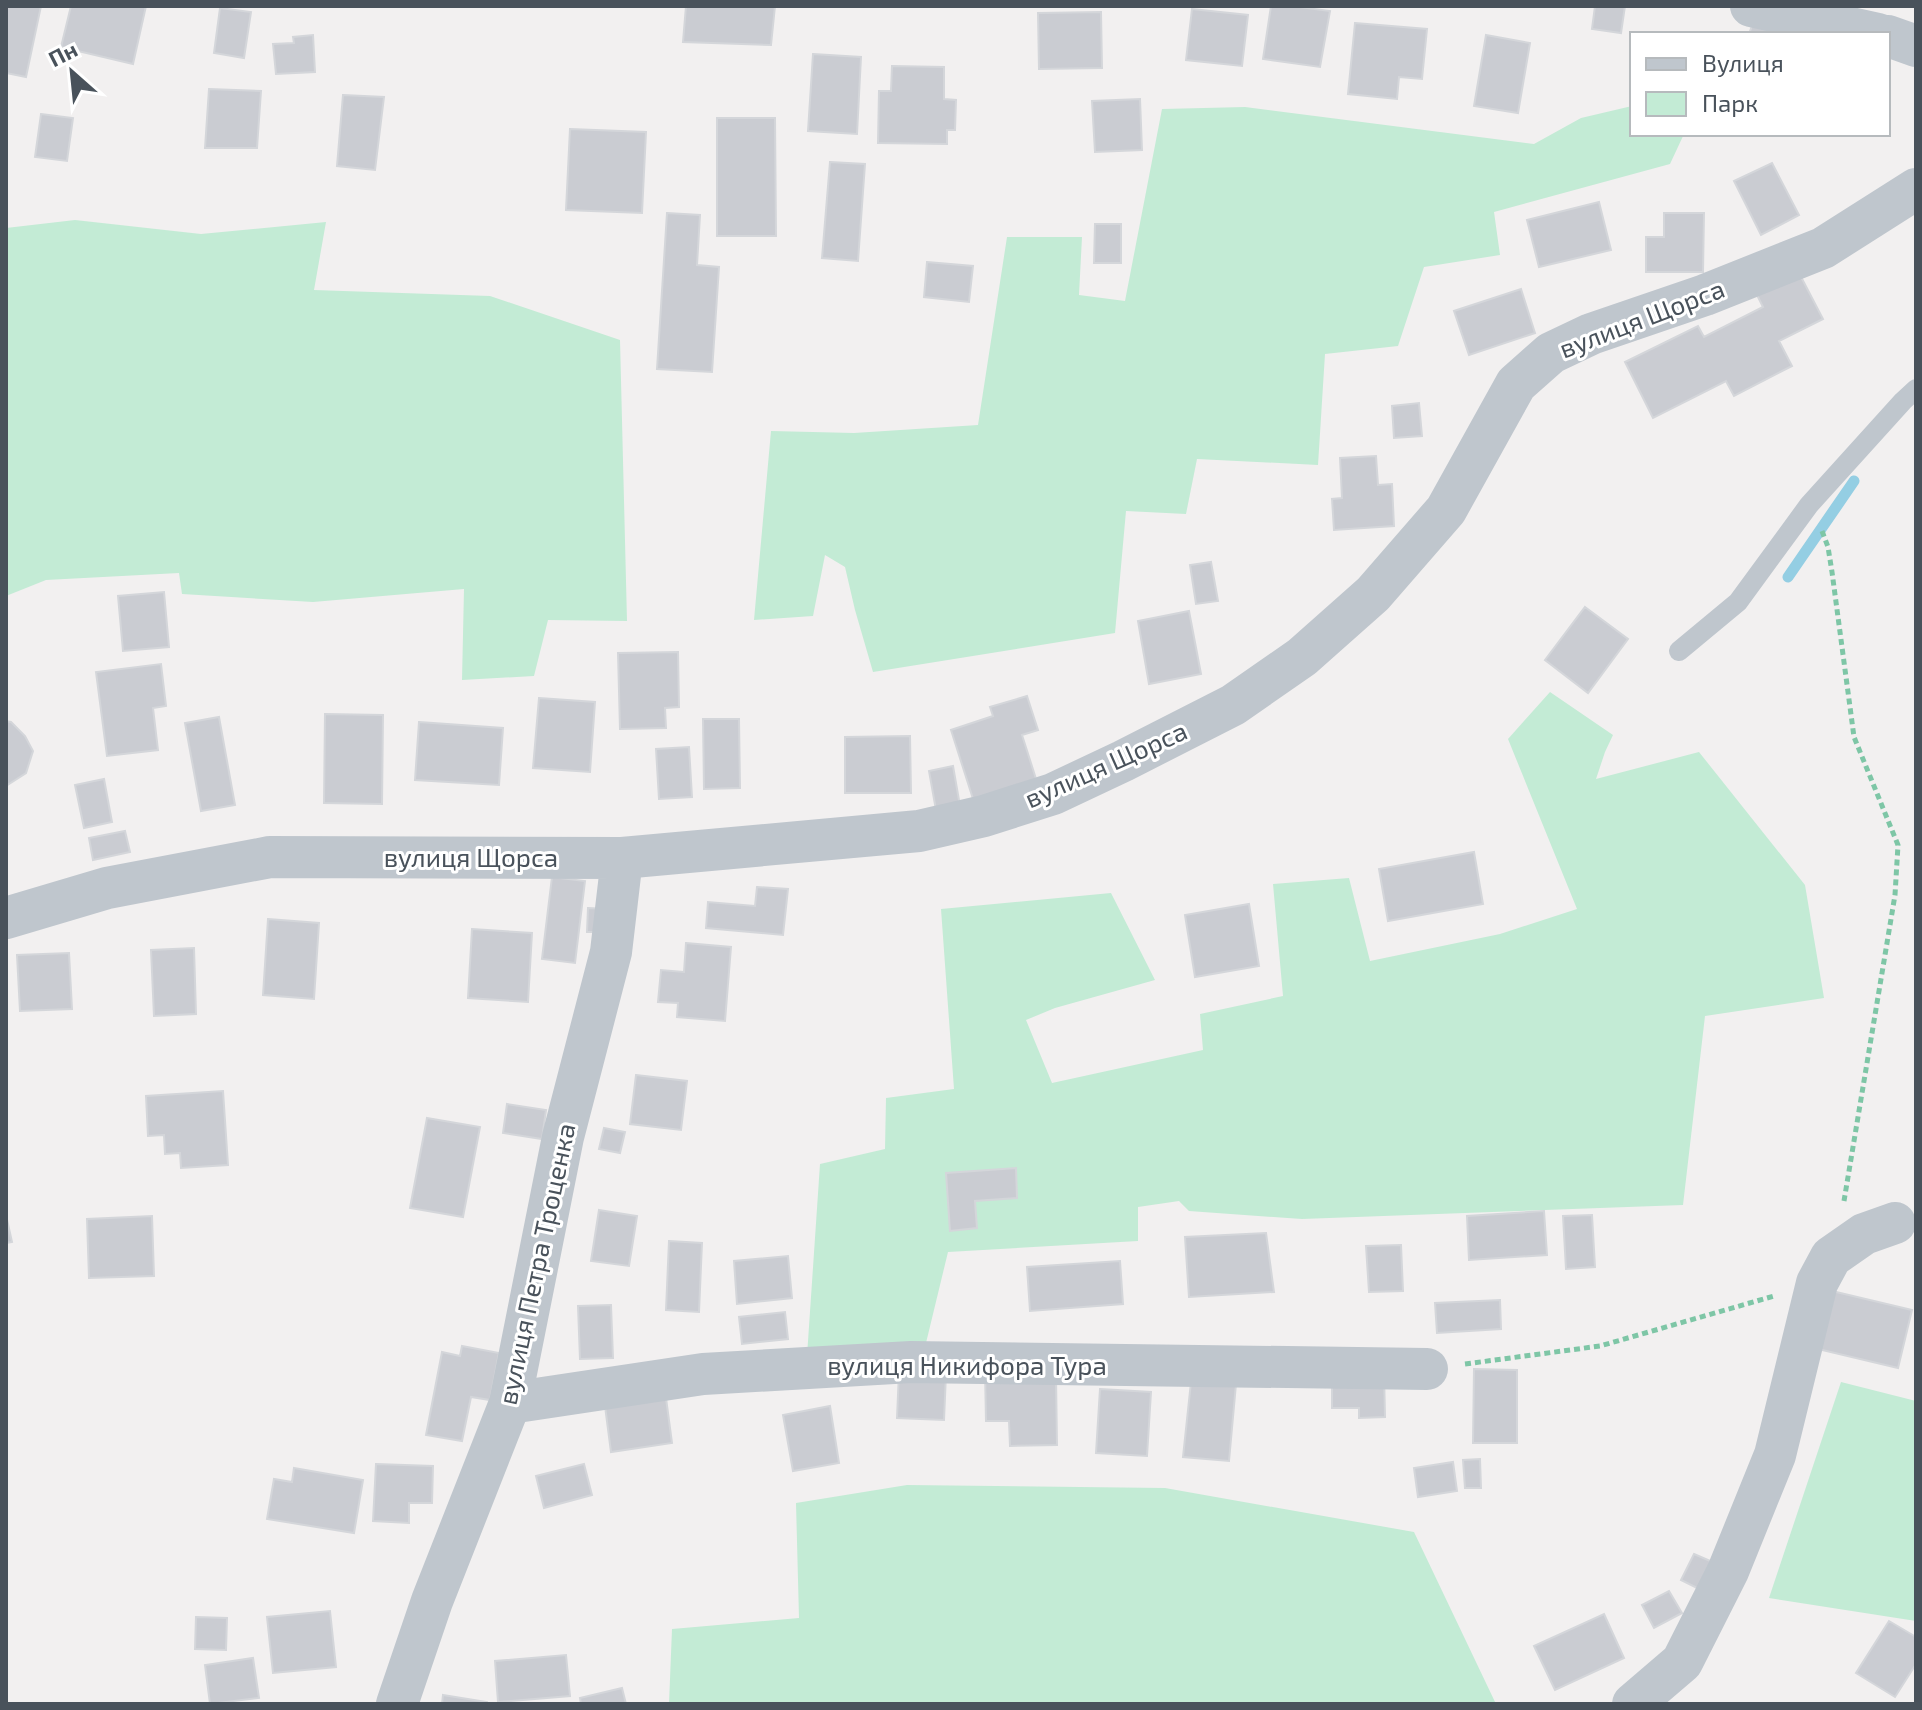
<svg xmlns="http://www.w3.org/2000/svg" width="1922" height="1710" viewBox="0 0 1922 1710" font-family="'Exo 2',sans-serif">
<rect width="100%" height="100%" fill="#f2f0f0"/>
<path fill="#c3ebd5" d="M1632,106V134H1684L1670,164L1494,212L1500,255L1424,267L1398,346L1325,354L1318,465L1197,459L1186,514L1126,511L1115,633L873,672L855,610L845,567L825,555L813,616L754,620L771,431L854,433L978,425L1007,237H1082L1079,295L1125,301L1162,109L1245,107L1534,144L1581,118Z
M75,220L201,234L326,222L314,290L490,296L620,340L627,621L548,620L534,676L462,680L464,589L313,602L182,594L179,573L46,580L6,596V228Z
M1550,692L1613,735L1605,752L1596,779L1699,752L1805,885L1824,998L1705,1016L1683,1205L1302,1219L1189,1211L1179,1201L1138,1207V1241L948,1252L926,1343L807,1356L820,1164L885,1149L886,1098L954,1089L941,909L1111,893L1155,980L1055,1008L1026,1020L1052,1083L1203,1050L1200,1014L1283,996L1273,884L1349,878L1370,961L1500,934L1577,909L1508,739Z
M1841,1382L1916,1401V1621L1769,1598Z
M907,1485L1165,1488L1414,1532L1496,1704H669L672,1629L799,1618L796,1503Z"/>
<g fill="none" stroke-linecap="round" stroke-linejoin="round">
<path stroke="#94cee3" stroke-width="11" d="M1788,577L1854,481"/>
</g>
<path fill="#caccd2" stroke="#d4d6da" stroke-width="2" d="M6,6H41L26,77L6,73Z
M71,6H146L133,64L61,47Z
M686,6H775L771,45L683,42Z
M1271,6H1292L1330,11L1320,67L1263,59Z
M1595,6H1625L1621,33L1592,29Z
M220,8L251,12L244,58L214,53Z
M1192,9L1248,15L1242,66L1186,60Z
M1101,12L1102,68L1039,69L1038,13Z
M1355,23L1427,29L1422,79L1399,77L1397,99L1348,94Z
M1753,23L1784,34H1749Z
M313,35L315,72L276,74L273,44L294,43L293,37Z
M1486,35L1530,43L1518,113L1474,106Z
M813,54L861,57L857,134L808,131Z
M892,66L944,67V99L956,100L955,130H947V144L878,143L879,91H891Z
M209,89L261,91L257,148H205Z
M343,95L384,97L375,170L337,166Z
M1140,99L1142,150L1095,152L1092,101Z
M41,114L73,118L67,161L35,157Z
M717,118H775L776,236H717Z
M570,129L646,132L642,213L566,210Z
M830,162L865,164L858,261L822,258Z
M1772,163L1799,215L1761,235L1734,181Z
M1599,202L1611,250L1539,267L1527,220Z
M667,213L700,215L697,265L719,267L712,372L657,369Z
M1664,213H1704L1703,272H1646V237H1664Z
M1095,224H1121V263H1094Z
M927,262L973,266L969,302L924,297Z
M1799,273L1823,319L1779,341L1792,366L1734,396L1726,381L1653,418L1625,362L1698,326L1704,337L1763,307L1757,295Z
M1521,289L1535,333L1469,355L1454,311Z
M1419,403L1422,436L1394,438L1392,406Z
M1376,456L1378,485L1392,484L1394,526L1334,530L1332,499L1342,498L1340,458Z
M1211,562L1218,601L1196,604L1190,565Z
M164,592L169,647L123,651L118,596Z
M1585,607L1628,639L1588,693L1545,660Z
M1189,611L1201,674L1149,684L1138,621Z
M678,652L679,707L665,708L666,728L620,729L618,653Z
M161,664L166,706L153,708L158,750L107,756L96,672Z
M1027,696L1038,730L1022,735L1037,782L974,802L951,730L993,716L990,707Z
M539,698L595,702L590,772L533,768Z
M325,714L383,715L382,804L324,803Z
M219,717L235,805L201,811L185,723Z
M703,719H739L740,788L704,789Z
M6,721L11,722L25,736L33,751L26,773L6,786Z
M419,722L503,728L499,785L415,780Z
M910,736L911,793H845V737Z
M689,747L692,797L659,799L656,749Z
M953,766L960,806L936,810L929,771Z
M104,779L112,822L84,828L75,785Z
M125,831L130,852L93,860L89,838Z
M1474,852L1483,904L1388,921L1379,869Z
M552,877L585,881L575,963L542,959Z
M757,887L788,889L783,935L706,928L708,902L755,906Z
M1249,904L1259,966L1195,977L1185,915Z
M588,908L606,909L605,932H587Z
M268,919L319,923L314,999L263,995Z
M472,929L532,933L528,1002L468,998Z
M686,943L731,947L725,1021L677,1017L678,1003L658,1002L661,970L684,972Z
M194,948L196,1014L154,1016L151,950Z
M69,953L72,1009L20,1011L17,955Z
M636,1075L687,1081L681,1130L630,1124Z
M223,1091L228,1165L181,1168L180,1153L165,1154L164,1135L148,1136L146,1096Z
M507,1104L546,1110L542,1139L503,1133Z
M427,1118L480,1127L463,1217L410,1208Z
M604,1128L625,1132L620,1153L599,1149Z
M1016,1168L1017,1198L975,1201L977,1228L950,1231L946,1173Z
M599,1210L637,1216L629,1266L591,1261Z
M1544,1211L1547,1255L1469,1260L1467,1216Z
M6,1215L12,1242L6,1243Z
M1592,1215L1595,1267L1566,1269L1563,1216Z
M152,1216L154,1276L89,1278L87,1219Z
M1266,1233L1274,1292L1189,1297L1185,1237Z
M669,1241L702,1243L699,1312L666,1310Z
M1401,1245L1403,1291L1369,1292L1366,1246Z
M788,1256L792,1298L737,1304L734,1261Z
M1120,1261L1123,1304L1030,1311L1027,1267Z
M1832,1291L1912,1310L1898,1368L1818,1349Z
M1500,1300L1501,1329L1437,1333L1435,1303Z
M611,1305L613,1358L580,1359L578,1306Z
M785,1312L788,1339L742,1344L739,1317Z
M462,1346L499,1353L490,1400L471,1397L462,1441L426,1435L442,1352L460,1356Z
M1474,1369L1517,1370V1443H1473Z
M985,1371L1056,1376L1057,1445L1010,1446L1009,1421H986Z
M899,1372L946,1374L944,1420L897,1418Z
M1384,1372L1385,1417L1359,1418V1408H1332V1373Z
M1191,1382L1236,1384L1229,1461L1183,1457Z
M1100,1389L1151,1392L1147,1456L1096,1453Z
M666,1398L672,1443L611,1452L605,1406Z
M830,1406L839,1463L793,1471L783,1415Z
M1480,1459L1481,1488H1465L1463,1460Z
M1453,1462L1457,1491L1418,1497L1414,1468Z
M376,1464L433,1466L432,1503H409V1523L373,1521Z
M584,1464L592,1495L544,1508L536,1476Z
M294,1468L363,1480L354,1533L267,1519L274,1479L292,1482Z
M1694,1554L1722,1566L1709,1594L1681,1580Z
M1669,1591L1682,1613L1654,1628L1642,1605Z
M330,1611L336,1667L273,1673L267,1617Z
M1604,1614L1624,1658L1555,1690L1534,1646Z
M196,1617L227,1618L226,1650L195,1649Z
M1889,1621L1916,1637V1664L1895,1697L1856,1673Z
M566,1655L570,1696L498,1702L495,1661Z
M253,1658L259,1698L210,1704L205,1665Z
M622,1688L626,1704H581L580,1698Z
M443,1695L487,1702V1704H442Z"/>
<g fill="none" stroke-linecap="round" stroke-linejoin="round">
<path stroke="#7ec6a6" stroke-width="5" stroke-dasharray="6 4" stroke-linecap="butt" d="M1822,531L1828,547L1832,572L1854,737L1898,845L1895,895L1844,1201
M1465,1364L1600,1346L1774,1296"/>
<path stroke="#bfc6cd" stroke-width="20" d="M1679,651L1738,602L1809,505L1903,401L1916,389"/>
<path stroke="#bfc6cd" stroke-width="42" d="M1751,6L1878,34
M1888,36L1916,46
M6,918L107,888L270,857L622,858L919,831L984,816L1053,794L1123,761L1233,705L1302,657L1373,594L1446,510L1516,384L1551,353L1591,334L1705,295L1823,248L1916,189
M510,1403L703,1374L911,1362L1427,1369
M397,1704L432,1601L510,1403L563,1137L611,952L622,858
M1633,1704L1682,1662L1728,1571L1775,1455L1817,1283L1831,1257L1864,1234L1895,1223"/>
</g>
<g text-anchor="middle" stroke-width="6" stroke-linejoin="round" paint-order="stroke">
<g font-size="26" fill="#49525b" stroke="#fff">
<text transform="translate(1642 319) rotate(-21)" y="9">вулиця Щорса</text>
<text transform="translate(1106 765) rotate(-24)" y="9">вулиця Щорса</text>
<text x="471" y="867">вулиця Щорса</text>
<text transform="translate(537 1264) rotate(-78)" y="9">вулиця Петра Троценка</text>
<text x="967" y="1375">вулиця Никифора Тура</text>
</g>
</g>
<rect width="1922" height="1710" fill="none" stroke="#49525b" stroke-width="16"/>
<rect x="1630" y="32" width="260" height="104" fill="#ffffff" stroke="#b6babd" stroke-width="2"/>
<rect x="1646" y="58" width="40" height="12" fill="#bfc6cd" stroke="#b6babd" stroke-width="2"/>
<text x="1702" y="72" font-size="24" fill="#49525b">Вулиця</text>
<rect x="1646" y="92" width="40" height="24" fill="#c3ebd5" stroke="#b6babd" stroke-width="2"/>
<text x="1702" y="112" font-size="24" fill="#49525b">Парк</text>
<g transform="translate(72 72) rotate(333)" stroke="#ffffff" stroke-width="6" paint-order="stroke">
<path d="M0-6L14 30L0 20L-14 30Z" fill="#49525b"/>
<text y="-12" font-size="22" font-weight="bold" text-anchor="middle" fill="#49525b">Пн</text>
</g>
</svg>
